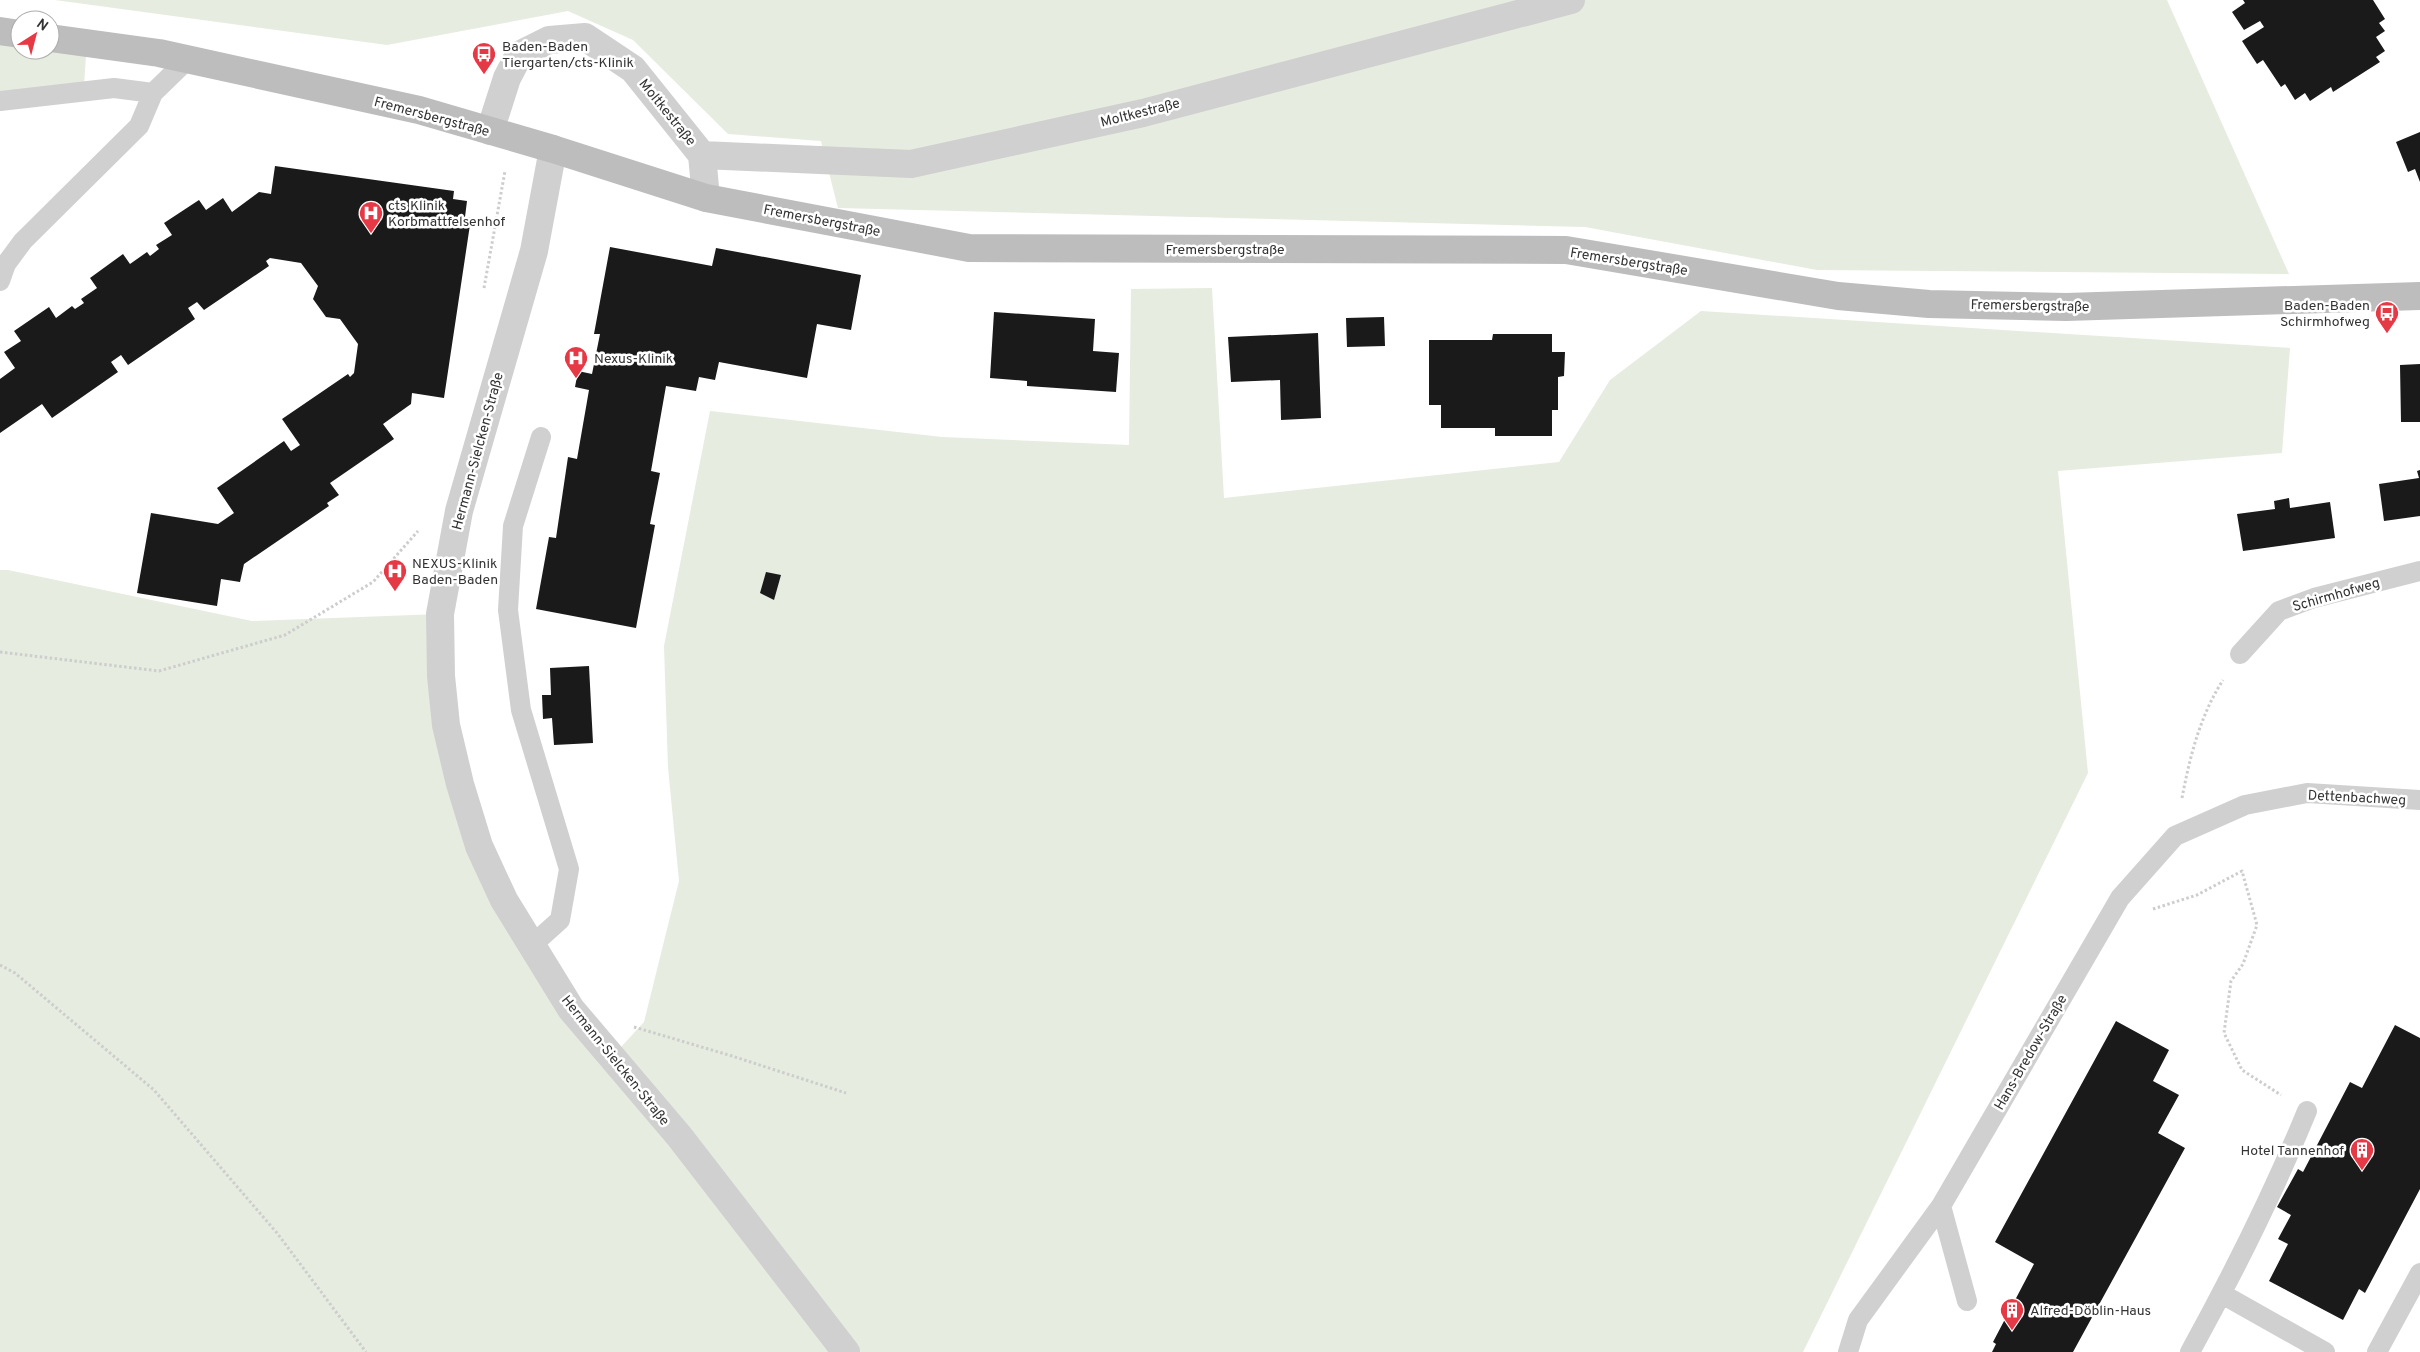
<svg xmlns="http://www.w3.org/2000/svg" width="2420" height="1352" viewBox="0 0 2420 1352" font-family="Overpass,sans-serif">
<rect width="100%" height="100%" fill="#fff"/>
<path fill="#e6ecdf" d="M55,0H2167L2289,274L1817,270L1585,227L838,208L821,141L728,134L633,40L568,11L387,45Z
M0,33L20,35V50H50L87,40L84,86L0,101Z
M1212,288L1224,498L1559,462L1610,380L1701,311L2290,348L2282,453L2058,471L2088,773L1803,1352H0V570H8L252,621L440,614L479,846L611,1058L644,1022L679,881L668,767L664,646L710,411L942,437L1129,445L1131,289Z"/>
<path fill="#1a1a1a" d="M2243,0H2373L2385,19L2379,23L2385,31L2376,37L2385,51L2376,57L2380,62L2333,92L2331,87L2310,101L2305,93L2295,100L2285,84L2281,87L2263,60L2257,64L2242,41L2264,27L2260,21L2244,30L2232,12L2245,3Z
M2420,132V182L2415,169L2408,172L2396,142Z
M275,166L454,191L453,199L467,201L465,217L471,218L444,398L412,393L411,404L383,424L394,439L330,483L339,495L327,503L329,506L244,564L240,582L221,579L217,606L137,593L151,513L218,524L234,513L217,488L284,441L291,451L300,445L282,419L348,374L350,377L354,373L358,344L340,319L326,317L313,299L318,286L301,263L270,258L266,261L269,266L204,310L197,302L188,308L195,319L128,365L121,355L111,362L118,372L52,418L42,404L0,433V379L15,368L4,352L21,341L14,331L49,307L56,318L72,306L75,309L84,303L81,299L97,288L90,278L123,254L130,264L147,252L150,256L159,249L156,245L172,235L164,223L199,200L206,210L223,198L232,212L259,192L271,194Z
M610,247L712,266L716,248L861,275L851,330L817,324L807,378L719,362L715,380L699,377L696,391L666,386L651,471L660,473L650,524L655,525L636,628L536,609L549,537L556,538L568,457L577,459L589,390L575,387L578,371L592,374L600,334H594Z
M994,312L1095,319L1093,351L1119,353L1116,392L1027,386V381L990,378Z
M1384,317L1385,346L1347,347L1346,318Z
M1318,333L1321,418L1281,420L1280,380L1231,382L1228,337Z
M1493,334H1552V352H1565L1564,376L1558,377V410H1552V436H1495V428H1441V405H1429V340H1492Z
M2420,364V422H2401L2400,365Z
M2420,470V516L2384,521L2379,484L2419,478L2417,471Z
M2289,498L2290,508L2330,502L2335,538L2243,551L2237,514L2275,509L2274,501Z
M766,572L781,575L774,600L760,593Z
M589,666L593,743L554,745L552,718L543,719L542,695H551L550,668Z
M2116,1021L2169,1050L2153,1081L2179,1095L2158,1133L2185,1148L2073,1352H1992L1996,1344L1993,1342L2034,1264L1995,1242Z
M2395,1025L2420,1038V1189L2365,1293L2359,1289L2343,1320L2269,1281L2288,1244L2278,1239L2291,1215L2277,1207L2298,1169L2303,1172L2350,1082L2362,1088Z"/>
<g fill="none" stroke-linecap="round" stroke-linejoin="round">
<path stroke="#cdcdcd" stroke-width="3" stroke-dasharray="2.5 2.5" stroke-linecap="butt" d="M484,288L505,171
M0,652L159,671L285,635L373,582L418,531
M2182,798C2190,756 2200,716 2223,680
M2153,909L2197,895L2242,871L2257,925L2243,964L2231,981L2224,1033L2242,1070L2281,1095
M0,965L15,973L154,1090L277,1233L366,1352
M634,1027L732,1056L846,1093"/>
<path stroke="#d0d0d0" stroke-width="20" d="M0,101L114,88L153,93L188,59
M0,281L6,264L23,241L139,126L153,93
M2240,654L2279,611L2314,598L2420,571
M531,946L560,920L569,869L521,710L508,610L513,526L541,437
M2222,1294L2325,1352
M1967,1301L1941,1206L2120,898L2175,836L2245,805L2307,793L2420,800
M1848,1352L1858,1320L1941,1206
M2190,1352C2233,1274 2273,1194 2307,1111
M2377,1352L2420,1273"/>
<path stroke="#d0d0d0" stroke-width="28" d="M490,131L507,78L519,55L549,40L585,37L633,69L702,155L706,198
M553,149L534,251L459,511L440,614L441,676L446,725L460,784L479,846L504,900L571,1009L679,1136L846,1352
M702,155L911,164L1143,113L1571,0"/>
<path stroke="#bdbdbd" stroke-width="28" d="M0,31L20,34
M50,38L159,53L419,110L553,149L706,198L969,248L1566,250L1838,296L1929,304L2066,307L2420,296"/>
</g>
<defs>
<g id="bus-pin" transform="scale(1.25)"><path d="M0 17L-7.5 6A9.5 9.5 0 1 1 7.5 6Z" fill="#e63946" stroke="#fff"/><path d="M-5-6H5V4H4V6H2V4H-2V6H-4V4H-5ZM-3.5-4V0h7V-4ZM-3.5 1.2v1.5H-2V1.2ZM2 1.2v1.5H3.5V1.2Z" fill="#fff"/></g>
<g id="hospital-pin" transform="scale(1.25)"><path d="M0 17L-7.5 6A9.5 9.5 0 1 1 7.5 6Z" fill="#e63946" stroke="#fff"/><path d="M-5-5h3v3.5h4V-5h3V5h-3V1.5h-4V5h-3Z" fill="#fff"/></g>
<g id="building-pin" transform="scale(1.25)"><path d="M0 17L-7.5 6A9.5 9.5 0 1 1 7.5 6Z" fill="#e63946" stroke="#fff"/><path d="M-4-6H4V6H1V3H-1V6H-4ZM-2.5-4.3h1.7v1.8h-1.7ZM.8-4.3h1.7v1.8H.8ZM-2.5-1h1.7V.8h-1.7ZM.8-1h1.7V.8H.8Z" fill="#fff"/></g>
</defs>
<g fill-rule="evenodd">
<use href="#bus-pin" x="484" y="54"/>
<use href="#hospital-pin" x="371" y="213"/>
<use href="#bus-pin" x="2387" y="313"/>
<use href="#hospital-pin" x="576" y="358"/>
<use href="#hospital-pin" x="395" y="571"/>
<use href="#building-pin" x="2362" y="1150"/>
<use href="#building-pin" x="2012" y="1310"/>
</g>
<g text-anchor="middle" stroke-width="5" stroke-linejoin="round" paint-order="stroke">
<g font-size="14" fill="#333" stroke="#fff" text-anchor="start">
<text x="502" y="51">Baden-Baden<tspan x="502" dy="16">Tiergarten/cts-Klinik</tspan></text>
<text x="388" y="210">cts Klinik<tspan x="388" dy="16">Korbmattfelsenhof</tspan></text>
<text x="2370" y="310" text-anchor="end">Baden-Baden<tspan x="2370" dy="16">Schirmhofweg</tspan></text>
<text x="594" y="363">Nexus-Klinik</text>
<text x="412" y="568">NEXUS-Klinik<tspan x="412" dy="16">Baden-Baden</tspan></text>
<text x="2344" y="1155" text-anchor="end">Hotel Tannenhof</text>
<text x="2030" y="1315">Alfred-Döblin-Haus</text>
</g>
<g font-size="14" fill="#333" stroke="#fff">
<text transform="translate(668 112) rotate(51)" y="5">Moltkestraße</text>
<text transform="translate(1140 112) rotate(-14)" y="5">Moltkestraße</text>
<text transform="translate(432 116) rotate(15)" y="5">Fremersbergstraße</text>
<text transform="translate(822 220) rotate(11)" y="5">Fremersbergstraße</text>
<text x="1225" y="254">Fremersbergstraße</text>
<text transform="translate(1629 261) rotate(9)" y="5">Fremersbergstraße</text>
<text transform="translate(2030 305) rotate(1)" y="5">Fremersbergstraße</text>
<text transform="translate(477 451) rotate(-75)" y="5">Hermann-Sielcken-Straße</text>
<text transform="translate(2336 594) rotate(-16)" y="5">Schirmhofweg</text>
<text transform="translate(2357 797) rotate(3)" y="5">Dettenbachweg</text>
<text transform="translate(2030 1052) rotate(-60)" y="5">Hans-Bredow-Straße</text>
<text transform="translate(616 1060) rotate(51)" y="5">Hermann-Sielcken-Straße</text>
</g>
</g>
<g transform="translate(35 35) rotate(36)"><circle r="24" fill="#ffffff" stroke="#adadad"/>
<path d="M0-4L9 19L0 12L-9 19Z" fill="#e63946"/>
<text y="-8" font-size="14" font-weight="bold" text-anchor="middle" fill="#333333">N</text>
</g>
</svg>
